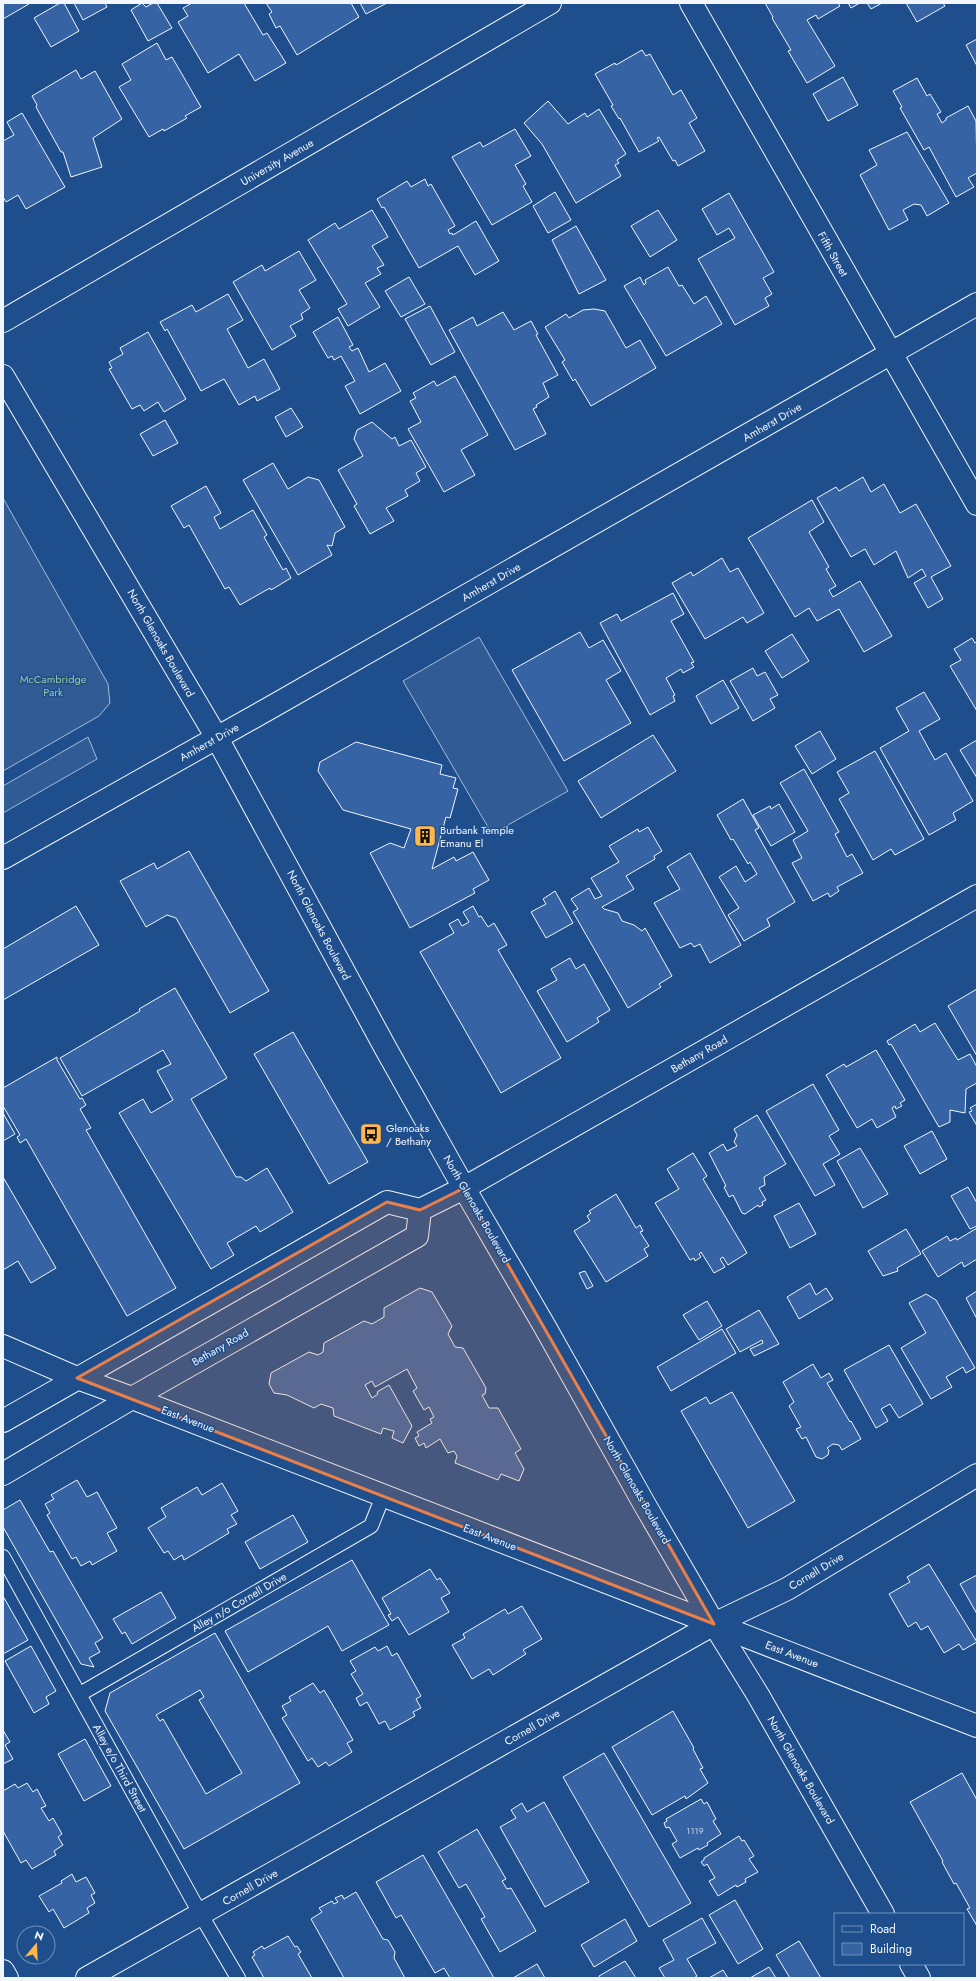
<svg xmlns="http://www.w3.org/2000/svg" width="980" height="1981" viewBox="0 0 980 1981" font-family="Jost,sans-serif">
<rect width="100%" height="100%" fill="#1f4e8c"/>
<path fill="#305b95" stroke="#a8bbd7" d="M3,498L108,684L110,703L99,716L3,771Z
M479,637L568,791L492,834L403,681Z
M88,737L97,759L3,813V786Z"/>
<path fill="#3563a3" stroke="#f2f6ff" fill-rule="evenodd" d="M3,3H29V4L3,19Z
M60,3H64L79,31L51,47L34,18Z
M74,3H105L107,7L83,20Z
M142,3L146,7L153,3H157L172,28L148,41L131,10Z
M192,3H244L263,35L267,33L286,63L255,81L239,54L208,73L178,22L188,16L183,8Z
M266,3H351L359,17L297,55L280,26L276,28L269,14L272,12Z
M360,3H387L366,14Z
M765,3H838L840,6L818,19L816,15L807,20L835,66L807,83L788,51L791,50L772,18L773,17Z
M848,3H860L851,8Z
M867,3H882L871,9Z
M906,3H943L945,6L917,22Z
M977,39V66L966,45Z
M157,43L166,60L172,57L201,107L185,116L187,118L164,131L163,129L149,137L119,87L131,80L122,64Z
M642,50L646,56L650,54L673,95L681,90L697,118L689,123L705,151L678,166L675,160L673,161L659,137L657,138L659,141L639,152L620,118L619,119L611,106L613,105L595,74L615,63L616,65Z
M76,70L81,79L95,71L122,119L93,138L102,167L71,177L63,152H61L36,107L37,105L32,96Z
M843,77L858,105L828,121L813,94Z
M917,78L927,96L930,94L941,112L937,114L942,123L946,120V118L968,106L976,121L977,173L968,178L974,187L956,197L929,147L924,150L900,108L902,107L893,91Z
M548,101L568,124L585,113L587,117L599,109L626,154L617,160L619,163L615,165L621,176L576,203L542,144L524,123Z
M22,113L65,187L26,209L18,195L6,202L3,197V141L14,135L7,122Z
M515,129L531,156L515,165L526,184L523,186L532,202L492,225L452,157L480,142L483,147Z
M907,132L949,203L927,216L921,205L914,204L903,210L908,220L889,230L860,175L877,165L869,150Z
M425,179L428,186L431,184L455,226L448,230L450,234L452,233L453,235L476,221L499,261L475,275L458,246L419,268L384,207L382,208L377,199L407,181L411,187Z
M555,192L571,220L548,233L533,206Z
M729,193L774,272L763,278L772,294L765,298L769,306L735,325L698,259L735,238L729,228L717,235L702,209Z
M372,210L388,237L372,246L384,265L377,268L381,274L365,283L380,307L348,326L338,309L347,304L308,240L335,223L339,229Z
M658,210L677,240L650,257L631,226Z
M576,226L606,280L579,294L552,240Z
M299,251L316,280L299,290L310,308L301,314L303,319L290,326L296,336L272,350L233,282L262,265L265,271Z
M668,267L679,286L682,285L694,304L706,296L722,324L666,356L624,286L640,277L644,285L646,283L645,280Z
M409,277L425,304L401,317L385,291Z
M228,294L243,320L227,329L248,368L264,359L280,389L257,401L255,396L239,405L224,379L201,391L167,329L165,331L160,322L192,305L196,312Z
M430,306L455,352L431,365L405,319Z
M594,309L605,311L626,348L640,340L656,368L591,406L575,379L573,381L562,362L565,360L545,327L566,314L569,318L583,310Z
M503,312L514,330L531,321L538,334L536,335L558,375L543,383L549,397L536,405L537,407L533,409L546,434L515,450L449,330L473,317L477,326Z
M338,317L353,345L349,347L352,351L358,348L369,372L385,363L401,391L360,414L345,386L355,381L341,356L334,360L332,356L328,358L313,332Z
M148,332L186,399L164,412L158,402L144,411L140,405L132,409L109,369L112,368L109,362L123,354L120,348Z
M455,376L488,435L461,450L475,475L444,492L408,429L421,422L410,401L416,398L413,393L434,381L437,386Z
M291,408L303,427L286,437L275,417Z
M165,420L178,443L153,456L140,434Z
M372,422L392,439L395,437L399,446L411,440L426,467L416,473L420,481L405,490L408,496L386,508L394,521L370,534L354,506L357,504L338,470L363,456L354,439L357,430Z
M273,463L288,489L308,477L319,480L345,527L335,533L332,546L327,545L332,555L298,575L243,480Z
M863,477L871,492L884,484L900,513L916,504L951,566L931,577L943,599L928,608L914,583L926,576L922,569L908,578L896,551L874,565L865,549L851,557L817,498L836,487L839,491Z
M206,486L221,513L214,517L220,529L253,510L267,535L264,537L283,570L286,568L291,578L271,590L270,588L240,605L229,587L225,589L189,525L184,528L171,506Z
M812,500L824,522L809,532L829,567L826,569L836,586L829,590L833,597L860,581L892,636L864,652L839,609L817,621L809,608L795,617L748,538Z
M722,558L730,572L738,568L764,613L747,623L743,617L705,639L672,583L691,572L693,576Z
M673,593L684,614L671,621L694,662L691,663L694,667L683,673L681,669L666,678L675,695L673,696L675,701L650,715L600,623L617,614L621,621Z
M580,632L589,648L603,640L621,671L606,680L631,723L564,761L512,670Z
M792,634L809,661L782,678L765,651Z
M972,638L975,643L977,642V711L950,666L961,660L954,649Z
M753,668L757,676L765,672L778,695L770,699L775,708L753,721L730,681Z
M723,680L739,708L711,724L696,696Z
M924,692L940,719L919,731L935,760L946,753L973,801L953,813L956,820L929,835L880,748L909,731L896,708Z
M820,731L836,759L812,774L795,746Z
M653,735L676,771L601,818L578,781Z
M977,740V778L960,750Z
M356,742L442,765L440,774L456,778L453,788L458,789L450,818L446,817L432,869L454,857L456,861L473,852L489,880L473,889L475,893L410,928L370,853L390,843L404,848L411,829L343,810L318,771L320,762Z
M875,751L924,839L895,855L891,849L873,860L839,799L849,793L837,772Z
M804,769L839,832L835,834L847,857L852,854L863,873L837,887L839,891L830,897L828,893L813,901L792,863L802,858L793,840L808,831L780,783Z
M743,799L759,828L755,830L795,902L767,919L770,926L744,941L728,915L739,908L719,877L736,866L745,882L757,874L750,862L748,864L733,839L731,840L717,815Z
M779,804L795,832L771,846L753,815L770,806L771,809Z
M648,827L662,851L654,856L655,859L626,876L634,889L602,907L604,909L618,913L622,921L634,925L642,931L645,928L672,976L659,984L661,987L628,1008L573,912L578,909L571,899L589,888L595,899L602,896L591,878L619,862L609,846L638,829L639,832Z
M189,851L269,991L230,1013L176,918L167,915L146,927L120,881L154,863L157,869Z
M690,853L741,945L710,963L700,944L694,947L691,943L680,948L654,903L680,889L667,867Z
M555,891L573,923L546,938L531,912L546,904L543,899Z
M76,906L99,945L3,1000V949Z
M473,906L479,917L481,916L488,927L494,923L507,945L498,950L561,1058L501,1093L420,952L454,933L449,924L458,919L462,926L469,922L463,912Z
M570,958L576,969L584,964L610,1010L597,1018L599,1022L567,1042L537,991L557,980L551,969Z
M175,988L227,1078L191,1099L236,1177H241L246,1181L267,1168L293,1212L260,1232L256,1226L227,1243L234,1255L211,1269L119,1113L143,1099L151,1113L173,1100L157,1071L171,1064L163,1050L82,1096L60,1058L140,1011L139,1009Z
M977,989V1056L948,1006Z
M935,1023L958,1060L970,1054L977,1067V1083L966,1089L965,1113L950,1110V1122L939,1127L891,1044L889,1045L887,1041L915,1024L920,1032Z
M293,1032L368,1162L329,1184L254,1054Z
M876,1050L905,1100L900,1103L902,1106L896,1109L895,1106L892,1108L896,1117L877,1128L872,1119L857,1128L826,1075L844,1064L846,1067Z
M57,1057V1060L80,1099L82,1098L86,1105L80,1109L91,1128L86,1130L176,1288L127,1316L26,1139L20,1143L17,1137L20,1135L3,1106V1088Z
M813,1084L839,1130L829,1136L840,1154L823,1164L835,1185L815,1196L766,1111Z
M977,1104V1126L969,1112L972,1111L970,1108Z
M3,1113L15,1134L3,1141Z
M757,1115L786,1164L764,1177L765,1185L759,1188L766,1200L762,1202L763,1205L759,1207L758,1205L745,1214L742,1213L733,1195L729,1197L724,1187L726,1186L724,1182L709,1153L723,1144L727,1151L737,1146L734,1142L737,1135L734,1129Z
M932,1131L947,1159L920,1174L904,1146Z
M860,1148L888,1194L863,1208L837,1161Z
M693,1153L707,1176L703,1179L747,1253L728,1265L723,1257L720,1259L725,1267L714,1273L701,1252L699,1254L701,1257L695,1261L694,1258L690,1260L655,1203L679,1189L667,1169Z
M3,1177L56,1268L31,1283L18,1261L3,1270Z
M968,1187L977,1203V1226L970,1229L951,1196Z
M616,1194L636,1228L640,1225L643,1231L640,1232L649,1246L644,1249L648,1256L606,1282L574,1231L590,1221L587,1216L591,1213L589,1211Z
M799,1203L816,1234L790,1248L774,1216Z
M977,1228V1259L964,1267L962,1262L938,1277L922,1251L947,1236L950,1241L956,1238L957,1240Z
M906,1229L921,1254L897,1268L898,1271L883,1276L868,1251Z
M585,1271L593,1286L587,1289L579,1273Z
M810,1283L816,1295L826,1288L833,1299L799,1319L787,1297Z
M420,1288L432,1292L452,1326L448,1334L455,1347L463,1348L486,1388L485,1394L482,1395L489,1408H498L521,1449L515,1453L524,1469L519,1481L501,1474L498,1480L455,1463L457,1456L454,1451L448,1453L440,1439L426,1448L424,1443L419,1446L415,1438L419,1436L417,1432L432,1423L430,1419L434,1417L429,1407L424,1410L413,1391L417,1388L407,1369L375,1387L372,1381L365,1385L372,1398L378,1394L377,1392L389,1385L412,1426L403,1443L392,1438L394,1431L383,1428L381,1434L334,1416L333,1408L321,1404L314,1408L287,1395L274,1393L269,1384L271,1373L309,1352L318,1355L323,1352L324,1343L364,1321L372,1324L384,1317V1308Z
M977,1291V1319L966,1298Z
M926,1294L936,1300L975,1368L966,1373L963,1367L946,1377L952,1387L931,1399L901,1348L926,1333L909,1303Z
M707,1301L722,1326L699,1340L683,1315Z
M759,1310L779,1344L754,1356L750,1349L763,1343L762,1340L740,1352L726,1329Z
M722,1329L736,1353L671,1391L657,1367Z
M889,1345L923,1404L899,1418L890,1404L881,1409L888,1421L876,1428L844,1370Z
M813,1364L821,1378L829,1373L833,1380L827,1383L850,1422L851,1421L861,1439L842,1450L839,1445L833,1444L827,1448L829,1450L828,1455L822,1459L816,1457L806,1437L802,1439L796,1429L801,1427L789,1406L794,1402L783,1382Z
M732,1392L795,1501L748,1528L681,1411L706,1397L710,1404Z
M77,1480L87,1497L97,1492L117,1528L107,1533L117,1551L92,1565L90,1561L81,1566L76,1557L72,1559L47,1515L50,1513L45,1504L54,1499L51,1495Z
M222,1483L238,1511L231,1515L237,1524L227,1529L229,1533L184,1560L182,1555L174,1560L168,1551L164,1553L148,1528L166,1517L161,1508L197,1487L202,1495Z
M20,1500L50,1552L53,1551L103,1638L95,1643L100,1652L89,1658L94,1667L81,1664L3,1527V1510Z
M293,1515L308,1542L260,1569L245,1542Z
M352,1560L389,1625L342,1651L328,1626L248,1672L225,1631Z
M929,1564L977,1642L963,1650L959,1644L944,1653L928,1626L921,1630L916,1622L908,1627L889,1594L910,1582L907,1577Z
M430,1569L437,1580L440,1578L450,1593L441,1598L449,1612L409,1635L398,1617L392,1621L388,1615L391,1614L382,1598Z
M977,1575V1614L960,1584Z
M161,1592L176,1618L132,1644L125,1632L122,1634L113,1619Z
M3,1596L28,1640L3,1654Z
M522,1606L542,1639L523,1650L526,1654L493,1675L489,1669L472,1679L452,1645L465,1638L463,1634L505,1609L508,1614Z
M215,1633L300,1783L184,1849L105,1711L110,1693ZM200,1690L204,1697L199,1700L242,1773L206,1794L163,1719L160,1721L156,1715Z
M31,1646L56,1691L46,1697L49,1704L34,1713L5,1661Z
M387,1646L392,1656L397,1653L421,1696L416,1699L421,1708L413,1712L415,1716L390,1730L385,1721L379,1724L367,1702L360,1706L356,1698L363,1694L351,1674L356,1671L350,1661L375,1647L378,1651Z
M313,1683L320,1693L324,1690L353,1740L347,1743L352,1752L329,1766L326,1762L318,1767L312,1758L308,1761L282,1718L287,1715L282,1706L291,1701L289,1697Z
M673,1711L694,1748L693,1749L703,1768L700,1769L708,1783L686,1799L685,1796L652,1815L612,1747Z
M3,1730L10,1742L5,1745L13,1759L3,1764Z
M85,1739L111,1786L84,1801L58,1754Z
M604,1753L691,1903L649,1927L563,1777Z
M962,1773L977,1800V1926L967,1909L970,1908L956,1883L954,1884L942,1862L943,1861L910,1802Z
M27,1783L33,1792L37,1789L46,1806L41,1808L49,1821L53,1818L62,1834L58,1837L63,1845L54,1851L56,1855L32,1869L26,1860L21,1863L3,1831V1791L15,1784L18,1788Z
M701,1799L704,1804L707,1802L716,1819L713,1821L721,1834L707,1843L708,1845L699,1850L698,1848L680,1858L672,1844L677,1841L669,1827L666,1828L664,1823L667,1821L666,1819Z
M544,1802L589,1882L545,1907L500,1827L516,1818L511,1810L522,1803L527,1812Z
M477,1829L506,1879L502,1881L507,1889L511,1888L536,1931L500,1952L481,1919L485,1917L466,1884L459,1888L438,1852Z
M739,1836L742,1841L744,1840L754,1856L749,1859L758,1872L745,1879L746,1882L737,1887L736,1885L718,1896L709,1881L715,1878L707,1864L704,1866L701,1862L704,1860V1858Z
M423,1855L494,1978H450L444,1968L435,1973L401,1915L396,1918L376,1882Z
M72,1874L76,1882L86,1877L95,1893L91,1895L95,1903L87,1908L89,1913L64,1928L53,1909L49,1912L39,1896L62,1883L61,1881Z
M356,1892L383,1939L388,1940L395,1952L394,1958L405,1978H344L311,1919L322,1912L319,1908L332,1901L334,1904L338,1902L335,1898L342,1895L344,1899Z
M735,1900L763,1949L738,1964L709,1915Z
M702,1918L716,1943L687,1959L697,1976L694,1978H665L659,1968L674,1960L663,1940Z
M625,1919L637,1941L594,1967L581,1945Z
M288,1936L295,1947L297,1946L301,1952L298,1954L312,1978H264L252,1957L255,1955L253,1952L262,1946L264,1949Z
M799,1941L821,1978H790L776,1955Z
M625,1961L636,1978H600L599,1976Z
M537,1964L545,1978H513Z
M769,1967L776,1978H750Z
M723,1970L728,1978H709Z"/>
<g fill="none" stroke-linecap="round" stroke-linejoin="round">
<g stroke="#f2f6ff" stroke-width="16">
<path id="service" d="M3,1557L201,1915L238,1978
M80,1694L371,1526L383,1496"/>
</g>
<g stroke="#f2f6ff" stroke-width="24">
<path id="minor" d="M691,3L977,504
M3,321L550,3
M3,858L268,709L977,304
M3,1346L77,1378L132,1398L977,1726
M3,1421L387,1202L420,1210L464,1188L977,896
M3,1474L132,1398L417,1236L420,1210
M3,1971L7,1978
M87,1978L714,1624L787,1589L977,1475"/>
</g>
<g stroke="#f2f6ff" stroke-width="24">
<path id="secondary" d="M3,376L217,738L386,1049L464,1188L545,1327L646,1507L714,1624L758,1695L883,1914
M911,1964L919,1978"/>
</g>
<use href="#service" stroke="#1f4e8c" stroke-width="14"/>
<use href="#minor" stroke="#1f4e8c" stroke-width="22"/>
<use href="#secondary" stroke="#1f4e8c" stroke-width="22"/>
</g>
<path fill="#ea8049" fill-opacity="0.2" stroke="#ea8049" stroke-width="3" stroke-linejoin="round" d="M464,1188L714,1624L77,1378L387,1202L420,1210Z"/>
<defs>
<g id="building-square" transform="scale(1.15)"><rect x="-9" y="-9" width="18" height="18" rx="4" fill="#ffb74d" stroke="#1f4e8c"/><path d="M-4-6H4V6H1V3H-1V6H-4ZM-2.5-4.3h1.7v1.8h-1.7ZM.8-4.3h1.7v1.8H.8ZM-2.5-1h1.7V.8h-1.7ZM.8-1h1.7V.8H.8Z" fill="#111"/></g>
<g id="bus-square" transform="scale(1.15)"><rect x="-9" y="-9" width="18" height="18" rx="4" fill="#ffb74d" stroke="#1f4e8c"/><path d="M-5-6H5V4H4V6H2V4H-2V6H-4V4H-5ZM-3.5-4V0h7V-4ZM-3.5 1.2v1.5H-2V1.2ZM2 1.2v1.5H3.5V1.2Z" fill="#111"/></g>
</defs>
<g fill-rule="evenodd">
<use href="#building-square" x="425" y="836"/>
<use href="#bus-square" x="371" y="1134"/>
</g>
<g text-anchor="middle" stroke-width="3" stroke-linejoin="round" paint-order="stroke">
<g font-size="9" fill="#c3d1e8">
<text x="695" y="1834">1119</text>
</g>
<g font-size="11" fill="#f2f6ff" stroke="#1f4e8c">
<text transform="translate(277 162) rotate(-30)" y="4">University Avenue</text>
<text transform="translate(833 254) rotate(60)" y="4">Fifth Street</text>
<text transform="translate(772 422) rotate(-30)" y="4">Amherst Drive</text>
<text transform="translate(491 582) rotate(-30)" y="4">Amherst Drive</text>
<text transform="translate(161 643) rotate(60)" y="4">North Glenoaks Boulevard</text>
<text transform="translate(209 742) rotate(-29)" y="4">Amherst Drive</text>
<text transform="translate(319 925) rotate(62)" y="4">North Glenoaks Boulevard</text>
<text transform="translate(699 1054) rotate(-30)" y="4">Bethany Road</text>
<text transform="translate(477 1209) rotate(60)" y="4">North Glenoaks Boulevard</text>
<text transform="translate(220 1347) rotate(-30)" y="4">Bethany Road</text>
<text transform="translate(188 1419) rotate(21)" y="4">East Avenue</text>
<text transform="translate(637 1490) rotate(60)" y="4">North Glenoaks Boulevard</text>
<text transform="translate(490 1537) rotate(21)" y="4">East Avenue</text>
<text transform="translate(816 1571) rotate(-31)" y="4">Cornell Drive</text>
<text transform="translate(239 1602) rotate(-30)" y="4">Alley n/o Cornell Drive</text>
<text transform="translate(792 1654) rotate(21)" y="4">East Avenue</text>
<text transform="translate(532 1727) rotate(-30)" y="4">Cornell Drive</text>
<text transform="translate(120 1768) rotate(61)" y="4">Alley e/o Third Street</text>
<text transform="translate(801 1770) rotate(60)" y="4">North Glenoaks Boulevard</text>
<text transform="translate(250 1887) rotate(-30)" y="4">Cornell Drive</text>
</g>
<g font-size="11" fill="#97c8a6" stroke="#1f4e8c">
<text x="53" y="683">McCambridge<tspan x="53" dy="13">Park</tspan></text>
</g>
<g font-size="11" fill="#f2f6ff" stroke="#1f4e8c" text-anchor="start">
<text x="440" y="834">Burbank Temple<tspan x="440" dy="13">Emanu El</tspan></text>
<text x="386" y="1132">Glenoaks<tspan x="386" dy="13">/ Bethany</tspan></text>
</g>
</g>
<rect width="980" height="1981" fill="none" stroke="#f2f6ff" stroke-width="8"/>
<rect x="834" y="1913" width="130" height="52" fill="#1f4e8c" stroke="#7391ba"/>
<rect x="842" y="1926" width="20" height="6" fill="#1f4e8c" stroke="#7391ba"/>
<text x="870" y="1933" font-size="12" fill="#f2f6ff">Road</text>
<rect x="842" y="1943" width="20" height="12" fill="#3563a3" stroke="#7391ba"/>
<text x="870" y="1953" font-size="12" fill="#f2f6ff">Building</text>
<g transform="translate(36 1945) rotate(19)"><circle r="19" fill="#1f4e8c" stroke="#7391ba"/>
<path d="M0-3L7 15L0 10L-7 15Z" fill="#ffb74d"/>
<text y="-6" font-size="11" font-weight="bold" text-anchor="middle" fill="#f2f6ff">N</text>
</g>
</svg>
